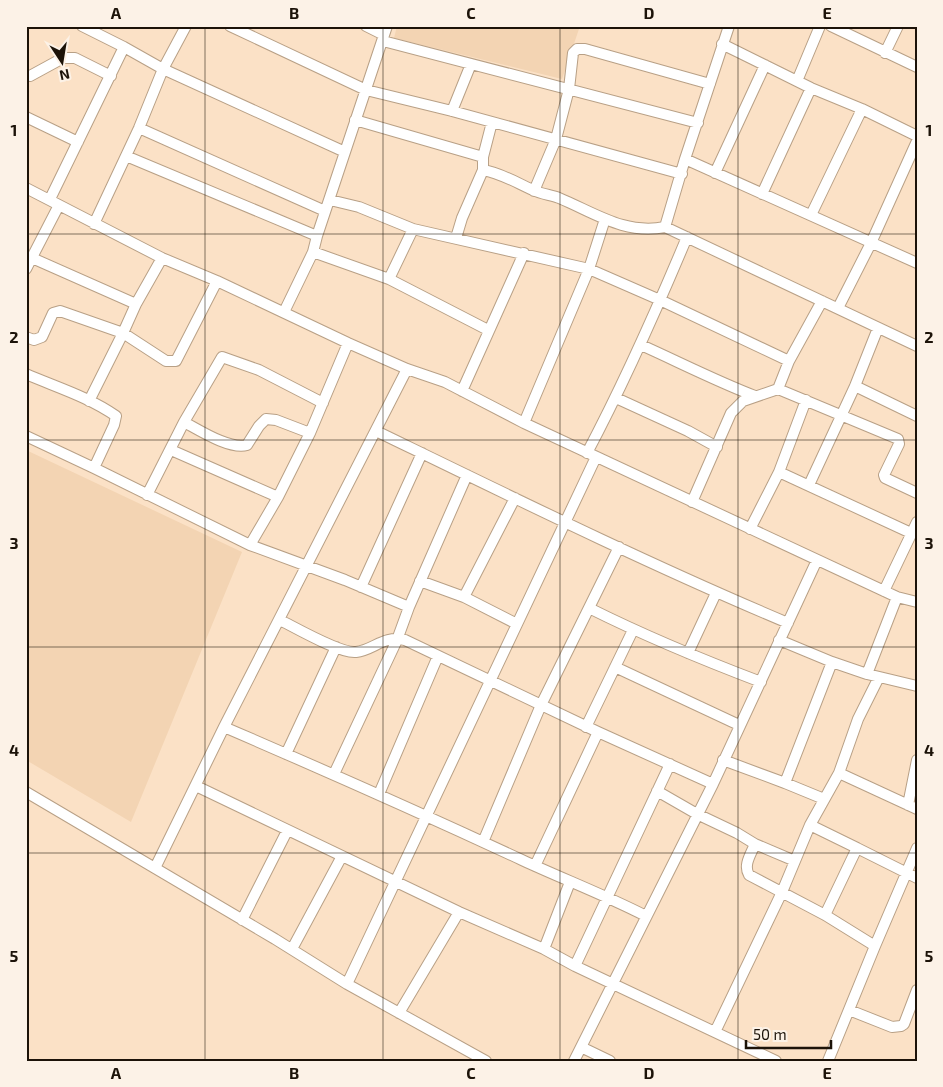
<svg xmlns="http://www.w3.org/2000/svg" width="943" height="1087" viewBox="0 0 943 1087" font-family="'Exo 2',sans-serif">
<rect width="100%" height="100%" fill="#fbe1c6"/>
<path fill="#f3d4b3" d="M397,26H580L562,79L394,38Z
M26,450L242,552L131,822L26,760Z"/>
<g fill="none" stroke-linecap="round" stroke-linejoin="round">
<g stroke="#b8a086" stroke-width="12">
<path id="street" d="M82,26L124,47L163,69L345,152
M230,26L366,90L452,111L682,174
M366,26L384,35
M831,26L917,67
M383,41L698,123
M722,44L811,88L862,109L917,136
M885,53L898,26
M26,75L30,76L63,58H75L111,76
M797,81L820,26
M452,111L471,64
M26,117L78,142
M355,120L483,157V170L462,218L456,238
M139,128L325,211
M126,156L317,236
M483,157L492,122
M685,159L917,263
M483,170C501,173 517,183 533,190C541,194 551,195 559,198C595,213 625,235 665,227L917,346
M715,173L765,65
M26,188L162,258L217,281L348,343L407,369L445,382L524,423L897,597L917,602
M534,191L556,139L569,89L573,53L577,49H585L710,84
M762,194L811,88
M50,199L124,47
M330,200L359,207L413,229L589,269L660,300L789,361
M811,215L862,109
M94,224L139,128L163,69L186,26
M665,227L685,159L729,26
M313,252L389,279L488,330
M32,258L136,304
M26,269L59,205
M389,279L413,229
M838,308L871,243L917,141
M284,312L313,252L317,236L387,26
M26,337L34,340L42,337L53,313L60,311L123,333L166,361H176L217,281
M641,345C679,362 716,381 755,396
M26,374C56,387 89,397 116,416L114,425L94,468
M855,386L917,416
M778,389L789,361L822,301
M462,391L524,253
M616,398L688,431L717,447
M89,401L123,333L136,304L162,258
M184,422C199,430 230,450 247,445L259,426L266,419L276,420L310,433
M524,423L589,269L605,219
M376,431C512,497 648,564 788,623
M26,436L94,468L250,545L345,580L409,607
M171,450L278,497
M587,453C624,383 656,311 687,237
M779,472L806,400
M809,485L855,386L878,328
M147,495L184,422L222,357L259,370L323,403
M692,502L731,413L743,401L778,389L898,439L899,444L884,475L885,478L917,493
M750,529L779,472L911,533
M250,545L278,497L310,433L348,343
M420,581L464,597L517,624
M361,587L422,453
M884,591L917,522
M464,597L515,498
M589,608C645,636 703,660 761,682
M280,620C296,628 341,654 356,652C374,650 383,635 405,640L598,732L713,784
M779,640L832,662L867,674L917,686
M688,653L716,593
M615,667L739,725
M867,674L897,597
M224,727C324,770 423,814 522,860C563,879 605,895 646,916
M586,727L633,630
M286,754L336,647
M723,760L785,783
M839,773L917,809
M334,774L397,640L409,607L467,475
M196,786L459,912L544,949L575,966L776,1061
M657,791L697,814L737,833L755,844C751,854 743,865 749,875L825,915L875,946
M26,792L275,939L347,984L486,1061
M379,794L438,656
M824,799L785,783L832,662
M908,805L917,760
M810,825L857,848
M483,842L541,705L619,547
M755,844L795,861
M535,866L598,732
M155,868L224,727L407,369
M825,915L857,848L917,878
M242,920L287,831
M292,949L342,856
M544,949L570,882
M575,966L670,764
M347,984L596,457
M849,1010L892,1027L901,1026L904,1024L917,990
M399,1013L459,912
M715,1032L782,892L810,825L839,773L858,719L879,677
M581,1047L610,1061
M574,1061L713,784L817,560
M828,1061L875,946L917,848"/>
</g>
<use href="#street" stroke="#fff" stroke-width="10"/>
</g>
<path fill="none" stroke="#1c1309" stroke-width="1" stroke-opacity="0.55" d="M205,26V1061M383,26V1061M560,26V1061M738,26V1061M26,234H917M26,440H917M26,647H917M26,853H917"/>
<rect width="943" height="1087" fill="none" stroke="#fcf2e7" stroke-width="55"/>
<g transform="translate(62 62) rotate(168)" stroke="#fcf2e7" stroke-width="4" paint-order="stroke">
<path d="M0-4L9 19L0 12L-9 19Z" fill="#1c1309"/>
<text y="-8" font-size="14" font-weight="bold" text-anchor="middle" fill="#1c1309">N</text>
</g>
<path d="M746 1040v8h85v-8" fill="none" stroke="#1c1309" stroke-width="2.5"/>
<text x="753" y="1040" font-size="15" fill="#1c1309" stroke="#fcf2e7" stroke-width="4" paint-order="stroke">50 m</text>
<rect x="28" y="28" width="888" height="1032" fill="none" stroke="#1c1309" stroke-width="2"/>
<g font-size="16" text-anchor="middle" font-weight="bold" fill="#1c1309">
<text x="116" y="19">A</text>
<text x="294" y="19">B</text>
<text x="471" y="19">C</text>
<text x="649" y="19">D</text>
<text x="827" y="19">E</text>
<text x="14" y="136">1</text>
<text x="929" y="136">1</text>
<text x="14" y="343">2</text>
<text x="929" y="343">2</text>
<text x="14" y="549">3</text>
<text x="929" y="549">3</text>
<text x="14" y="756">4</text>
<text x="929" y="756">4</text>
<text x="14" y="962">5</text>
<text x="929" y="962">5</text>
<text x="116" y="1079">A</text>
<text x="294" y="1079">B</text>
<text x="471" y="1079">C</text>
<text x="649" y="1079">D</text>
<text x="827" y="1079">E</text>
</g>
</svg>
